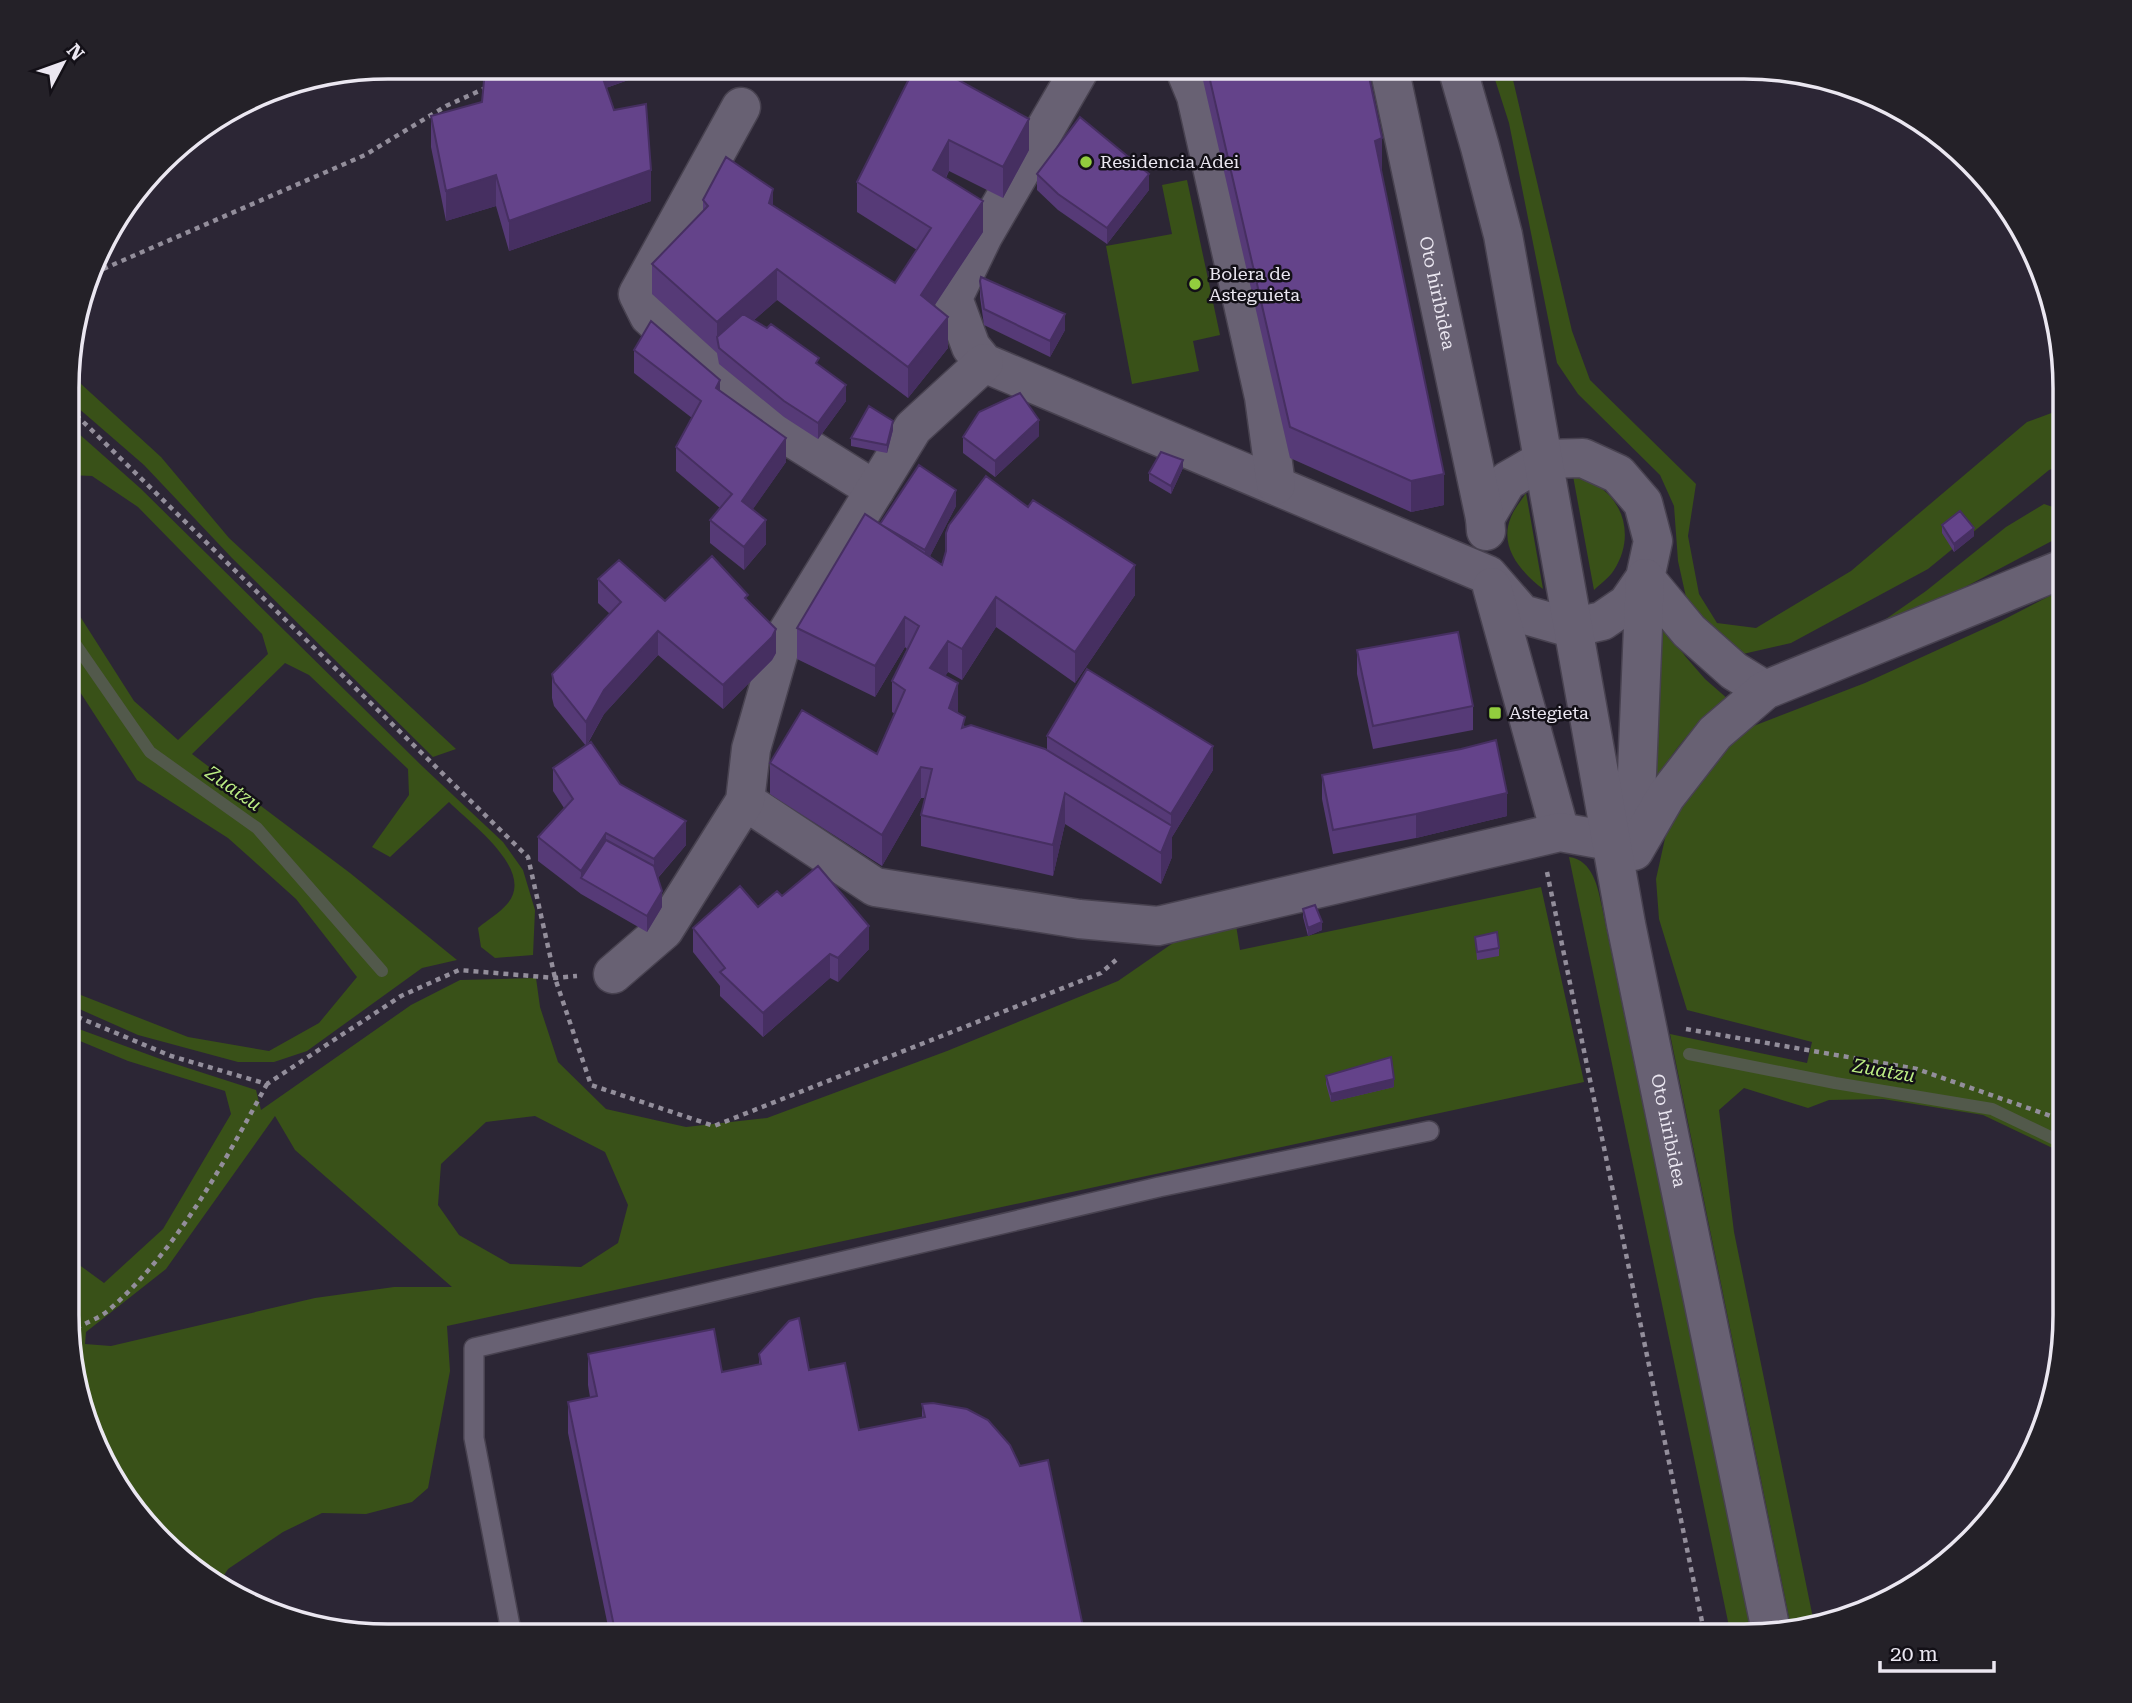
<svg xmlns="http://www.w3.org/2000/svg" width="2132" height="1703" viewBox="0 0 2132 1703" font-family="'Roboto Serif',serif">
<rect width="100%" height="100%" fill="#2c2635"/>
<path fill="#395118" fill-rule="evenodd" d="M1491,67H1510L1572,331L1590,380L1696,484L1688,536L1699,594L1717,623L1756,628L1851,571L2027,422L2065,408V464L2049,470L1928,569L1791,643L1743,654L1688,606L1678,561L1674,506L1660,475L1578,394L1557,363L1509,123Z
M1187,180L1220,335L1193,341L1199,371L1132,384L1106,246L1172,234L1162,185Z
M69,373L161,457L229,538L456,749L433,757L232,558L144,465L69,400Z
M69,425L140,488L422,766L503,842L523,870L535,910L533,955L495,958L481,947L478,928C487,920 500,913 508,903C535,870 471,824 449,802L390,857L372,847L409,795L408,769L309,675L285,663L192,754L350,873L457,960L422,968L307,1051L274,1062H238L138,1035L68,1004V990L188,1037L269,1051L319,1023L357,977L296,899L228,838L137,780L69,675V599L134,701L178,740L268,654L262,634L138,507L92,476L69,475Z
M1573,476C1619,485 1639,531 1614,570C1609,578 1600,584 1594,590Z
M1526,493L1543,589C1522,573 1498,547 1511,517C1514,509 1521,501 1526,493Z
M2044,504L2065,511V534L1950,595L1883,621L1926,591L2006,527Z
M2065,588V1154L1983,1115L1883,1099L1829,1100L1808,1108L1744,1088L1719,1110L1734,1232L1814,1623L1791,1627L1670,1034L1807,1063L1812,1042L1687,1010L1659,919L1656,879L1670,816L1706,758L1751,727L1865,683L2001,621Z
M1655,614L1685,656L1705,679L1729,700C1695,723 1676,746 1656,781Z
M1569,857C1593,860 1598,888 1602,907L1752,1635L1731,1636Z
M1541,887L1584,1082L447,1326L450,1371L428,1488L412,1502L366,1514L322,1513L283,1532L228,1569L219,1583L176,1556L100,1458L67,1337V1256L104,1283L163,1229L231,1114L225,1091L128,1061L68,1036V1025L163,1060L256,1090L261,1110L411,1005L460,980L536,978L540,1007L558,1062L606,1109L686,1127L767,1118L947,1051L1118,981L1189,932L1236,925L1240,950ZM275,1116L295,1150L452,1287H394L315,1298L111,1346L85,1344L86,1332L166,1269ZM535,1116L605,1152L628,1205L618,1243L581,1267L510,1264L459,1235L438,1205L441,1164L486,1122Z"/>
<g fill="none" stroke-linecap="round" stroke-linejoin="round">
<path stroke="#52594b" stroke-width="12" d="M69,635L150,752L257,828L382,971
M1689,1054L1835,1083L1992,1109L2065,1144"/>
<g stroke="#484250" stroke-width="22">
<path id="lane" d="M512,1636L474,1438V1348L1159,1187L1429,1131"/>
</g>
<g stroke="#484250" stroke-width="41">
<g id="street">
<path d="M1081,67L983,236L953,298L971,347L984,363L1488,575L1522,614L1571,628L1602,621L1627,604L1645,578L1653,541L1643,503L1618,474L1583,458L1545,459L1507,481L1485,518"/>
<path d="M1184,67L1196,96L1264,397L1276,485"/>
<path id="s1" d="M1389,67L1485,518L1486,531"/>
<path d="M741,107L638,294L649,316L768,423L875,490"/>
<path d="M1645,578L1689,631L1734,671L1765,690"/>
<path d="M1492,587L1560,832"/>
<path d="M745,801L875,887L1079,919L1158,926L1560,832L1610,841"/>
<path d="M1634,846L1645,578"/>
<path d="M1634,851L1666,796L1715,733L1765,690L2065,568"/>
<path d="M613,974L664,930L745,801L751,749L782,641L913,428L984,363"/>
</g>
</g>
<g stroke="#484250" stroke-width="41">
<g id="secondary">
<path id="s2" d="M1457,67L1480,147L1503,235L1626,924L1771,1631"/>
</g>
</g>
<path stroke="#938e9b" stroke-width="4.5" stroke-dasharray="5 5" stroke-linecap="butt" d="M94,273L365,155L446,106L488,87
M69,408L528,857L555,978L591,1085L714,1126L1101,973L1116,960
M1547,872L1705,1636
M68,1013L171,1056L267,1084L401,996L459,970L555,978L577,976
M1686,1029L1917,1069L2065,1121
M67,1332C81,1325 99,1319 110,1309C179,1248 223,1164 267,1084"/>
<use href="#lane" stroke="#686173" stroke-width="19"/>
<use href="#street" stroke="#686173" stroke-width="38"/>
<use href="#secondary" stroke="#686173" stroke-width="38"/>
</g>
<path fill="#563a77" d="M455,67H665L606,88L614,110L651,201L509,251L496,206L446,221L431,147V116L482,102L484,72L459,79Z
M889,67H935L1029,150L1003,198L949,171L946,178L983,232L934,306L948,348L908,398L777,300L754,320L819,366L846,401L818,439L784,417L719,364L717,353L652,294V264L703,212V200L773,205L895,283L917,250L857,212V182L908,80Z
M1200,67H1367L1382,169H1381L1444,505L1411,512L1290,458Z
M1037,174L1149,190L1107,244L1058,210L1037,190Z
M980,281L1065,330L1050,357L984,325L980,297Z
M634,350L720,392L786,462L752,510L766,544L744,570L710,543V520L720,508L676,471V447L692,418L634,373Z
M893,430L887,453L851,446V438Z
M1039,436L995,477L963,453V437Z
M1183,468L1171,494L1149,481V473Z
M956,506L930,556L942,565L1135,595L1075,683L996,627L962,680L948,672L945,676L958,713L965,727L1047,750V736L1213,770L1172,837V857L1161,884L1065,824L1053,876L921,846V815L925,798H921L882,866L770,794V763L877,754L895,714L892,712V681L907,649L905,647L875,697L797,659V628L880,524Z
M1942,525L1974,536L1954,552L1942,533Z
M598,579L665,601H748L776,653L772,660L723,709L658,655L604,714L587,745L620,784L686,845L658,878L662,907L647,932L581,894L538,861V837L564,808L553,791V768L586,746L554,706L552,698V674L610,614L598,603Z
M1357,650L1473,706V730L1373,749L1357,674Z
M1322,775L1507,816L1416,838L1333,854L1322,799Z
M782,896L869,949L838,982L830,978L763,1037L720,996V986L693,952V928L758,907Z
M1303,909L1322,930L1308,936L1303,917Z
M1475,937L1499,948V956L1477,960Z
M1326,1076L1394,1087L1331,1102L1326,1084Z
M588,1354L722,1372L759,1364V1354L809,1370L859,1430L922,1418V1404L1085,1636H610L568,1433V1402L590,1397L588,1385Z"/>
<path fill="#462f61" d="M459,67H503L459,79Z
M597,67H665L597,91Z
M1029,119V150L1003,198V167Z
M1382,138V169L1375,172V141Z
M949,140V171L933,201V170Z
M651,170V201L509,251V221Z
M1149,174V190L1107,244V228Z
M496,175V206L446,221V191Z
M773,189V220L769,203Z
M983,201V232L921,326V295Z
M777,269V300L721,349L717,337V353V322Z
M1065,314V330L1050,357V341Z
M948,317V348L908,398V367Z
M720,380V404L716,388Z
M846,385V401L818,439V423Z
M1039,420V436L995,477V461Z
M893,421V430L887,453V445Z
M786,438V462L742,525V501Z
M1183,460V468L1171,494V486Z
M1444,474V505L1411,512V481Z
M956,490V506L925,566V550Z
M766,520V544L744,570V547Z
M1974,528V536L1954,552V544Z
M1135,565V595L1075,683V652Z
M996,597V627L962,680V649Z
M905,617V647L875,697V666Z
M776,629V653L772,660L723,709V685Z
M658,631V655L604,714L586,746V722L604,690Z
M948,641V672L930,698V668Z
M958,683V714L949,708Z
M1213,746V770L1172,837V857L1161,884V853L1171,828V814Z
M921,767V798L882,866V835Z
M1065,793V824L1053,876V845Z
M1507,793V816L1416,838V814Z
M686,821V845L654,882V859Z
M606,833V856L581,878V871Z
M662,891V907L647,932V916Z
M1322,922V930L1308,936V928Z
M869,926V949L838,982V958Z
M830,954V978L763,1037V1013Z
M1394,1079V1087L1331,1102V1094Z"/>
<path fill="#64438a" stroke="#462f61" stroke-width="2" d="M506,67H599L614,110L646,104L651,170L509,221L496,175L446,191L431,116L482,102L485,70Z
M915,67H935L1029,119L1003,167L949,140L933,170L983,201L921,295L948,317L908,367L777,269L717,322L652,264L708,206L703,200L726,157L773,189L769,203L895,283L931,228L857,182Z
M1207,67H1367L1382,138L1375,141L1444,474L1411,481L1290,427Z
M1080,117L1149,174L1107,228L1058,194L1037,174Z
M981,277L1065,314L1050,341L984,309L980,281Z
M743,314L767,328L771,324L819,358L816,363L846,385L818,423L784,401L719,348L717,337Z
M651,321L720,380L716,388L786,438L742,501L766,520L744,547L710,520L732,494L676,447L701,401L634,350Z
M1020,393L1039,420L995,461L963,437L979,412Z
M869,406L893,421L887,445L851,438Z
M1161,452L1183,460L1171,486L1149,473Z
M919,465L956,490L925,550L880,524Z
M986,476L1028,507L1033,500L1135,565L1075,652L996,597L962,649L948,641L930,668L958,683L949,708L965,717L962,728L971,725L1045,749L1172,826L1161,853L1065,793L1053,845L921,815L932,769L921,767L882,835L770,763L802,710L877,754L905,690L892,681L919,626L905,617L875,666L797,628L865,514L942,565L946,551V533L949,525Z
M1960,511L1974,528L1954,544L1942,525Z
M712,556L748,595L745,598L776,629L772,637L723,685L658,631L604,690L586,722L554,682L552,674L621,602L598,579L619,560L665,601Z
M1458,632L1473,706L1373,726L1357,650Z
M1087,669L1213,746L1171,814L1047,736Z
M1496,740L1507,793L1416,814L1333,830L1322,775L1461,749Z
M591,742L620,784L686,821L654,859L606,833L581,871L538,837L573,799L553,768Z
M606,840L654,866L662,891L647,916L581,878Z
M818,866L869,926L838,958L830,954L763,1013L720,972L725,968L693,928L740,886L758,907L777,891L782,896Z
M1315,905L1322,922L1308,928L1303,909Z
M1497,932L1499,948L1477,952L1475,937Z
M1391,1057L1394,1079L1331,1094L1326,1076Z
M799,1318L809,1370L845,1363L859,1430L925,1417L922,1404L933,1403L967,1409L988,1420L1010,1445L1020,1466L1048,1460L1085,1636H616L568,1402L597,1396L588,1354L714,1329L722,1372L761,1364L759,1354L789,1321Z"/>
<g fill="#92cd3e" stroke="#131017" stroke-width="2.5">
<circle cx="1086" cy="162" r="7"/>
<circle cx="1195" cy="284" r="7"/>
<rect x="1488" y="706" width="14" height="14" rx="3.5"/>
</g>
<g text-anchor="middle" stroke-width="5" stroke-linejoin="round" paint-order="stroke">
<g font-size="18" fill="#ebe7f1" stroke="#131017" text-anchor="start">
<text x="1100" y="168">Residencia Adei</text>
<text x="1209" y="280">Bolera de<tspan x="1209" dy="21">Asteguieta</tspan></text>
<text x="1509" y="719">Astegieta</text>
</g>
<g font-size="18" fill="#ebe7f1" stroke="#131017">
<text dy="6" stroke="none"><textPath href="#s1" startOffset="231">Oto hiribidea</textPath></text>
<text dy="6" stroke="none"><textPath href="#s2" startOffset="1085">Oto hiribidea</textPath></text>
</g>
<g font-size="19" font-style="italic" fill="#bef085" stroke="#131017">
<text transform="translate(234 788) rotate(35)" y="7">Zuatzu</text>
<text transform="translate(1884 1070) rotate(10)" y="7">Zuatzu</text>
</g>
</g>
<path d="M0 0H2132V1703H0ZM388 79H1744A309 309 0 0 1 2053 388V1315A309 309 0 0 1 1744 1624H388A309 309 0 0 1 79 1315V388A309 309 0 0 1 388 79Z" fill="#242128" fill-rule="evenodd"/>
<path fill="none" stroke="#ebe7f1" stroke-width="3.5" d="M388 79H1744A309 309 0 0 1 2053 388V1315A309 309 0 0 1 1744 1624H388A309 309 0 0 1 79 1315V388A309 309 0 0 1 388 79Z"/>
<g transform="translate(63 63) rotate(49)" stroke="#131017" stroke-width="5" paint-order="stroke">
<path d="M0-5L12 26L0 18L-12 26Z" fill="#ebe7f1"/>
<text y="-10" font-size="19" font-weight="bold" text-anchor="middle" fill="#ebe7f1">N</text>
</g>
<path d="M1880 1661v10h114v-10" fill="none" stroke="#ebe7f1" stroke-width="3.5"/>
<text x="1890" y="1661" font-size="21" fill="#ebe7f1" stroke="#131017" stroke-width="5" paint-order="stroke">20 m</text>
</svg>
